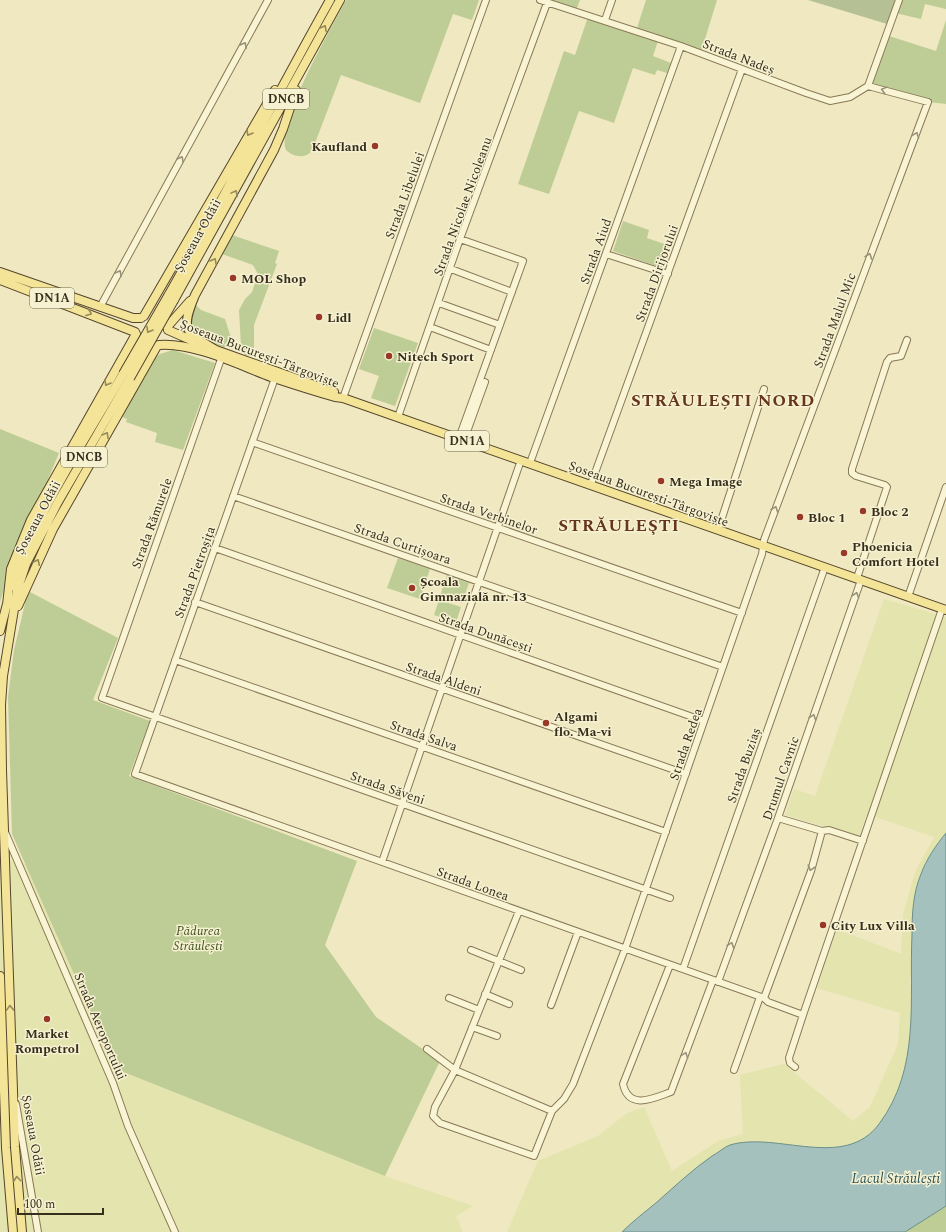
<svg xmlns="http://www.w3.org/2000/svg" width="946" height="1232" viewBox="0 0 946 1232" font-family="Spectral,serif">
<rect width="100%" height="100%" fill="#efe8c1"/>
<path fill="#e4e4ae" d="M884,599L946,617V833L937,844L910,978L912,1009L908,1054L899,1089L892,1105L878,1125L864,1139L852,1144L832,1148L753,1141L657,1202L622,1232H507L538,1161L598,1136L627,1113L644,1107L672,1171L718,1141L743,1134L740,1075L784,1064L853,1121L870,1107L898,1044L900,1013L817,988L837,929L901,954L903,915L915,872L934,837L867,814L859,837L785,815L794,789L815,796Z
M0,858L26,864L116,1069L385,1176L473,1206L456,1216L463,1232H0Z"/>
<path fill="#becd95" d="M346,0H479L472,20L453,14L420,103L341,75L312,151C305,159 293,157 286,150C275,124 332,27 346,0Z
M540,0H580L576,11Z
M646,0H717L701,52L636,31Z
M896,0H946V9L925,4L921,19L891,12Z
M588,17L658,41L653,56L671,63L667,73L657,70L655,75L633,68L614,123L579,111L549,194L518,184L564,51L575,55Z
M946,20V104L928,102L868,86L886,35L936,51Z
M623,221L649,230L647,238L670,246L662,268L613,251Z
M232,235L279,251L275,263L277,264L254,325V349L249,356L245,355L241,346L239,310L245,299L252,292L258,274L253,265L222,254Z
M196,305L201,310L225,319L232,341L224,348C213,343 187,335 190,319C191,315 194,309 196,305Z
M374,328L418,343L395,406L371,398L379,376L359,369Z
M173,350L215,363L183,450L155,442L157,433L126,422L127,419L122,417L154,358L160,354Z
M0,429L59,453L10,570L0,602Z
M398,558L430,569L420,599L387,588Z
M447,575L469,583L462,603L440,596Z
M28,591L118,638L93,700L150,721L129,776L357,861L325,945L376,1017L440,1061L385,1176L116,1069L12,834L8,697L14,650Z
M439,600L461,607L454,628L441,623L443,618L434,615Z
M946,1206V1232H905L910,1228Z"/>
<path fill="#b5c194" d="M808,0H895L887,24Z"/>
<path fill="#a4c1bd" stroke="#6b8f8b" d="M946,833V1206L905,1232H622C633,1221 645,1212 657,1202C675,1186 692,1170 712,1156C718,1153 724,1147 730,1145C777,1131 844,1171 879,1124C921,1068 909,999 912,934C912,914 913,893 921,874C926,860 936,845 946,833Z"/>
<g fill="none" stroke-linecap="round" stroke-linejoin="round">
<g stroke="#887958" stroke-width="8">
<path id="minor" d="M540,0L681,46L806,93L830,101L850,97L868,86
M605,20L612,0
M868,86L899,0
M606,254L668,274
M451,269L512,292
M439,303L500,325
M100,307L268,0
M430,327L491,350
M221,359L102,698L670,898
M275,378L135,774L764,998L768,1002L803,1015
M343,398L486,0
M398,417L460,239L547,3
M459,438L523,261L460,239
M464,440L485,382
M252,442L742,613
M530,463L681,46
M591,484L742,69
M233,496L723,667
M718,530L764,389
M215,548L704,721
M857,578L887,487L885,485L856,476L852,473V469L887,362L890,358L901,356L907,340
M908,597L946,487
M195,602L686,774
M175,660L666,832
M778,818L822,831L829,830L863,841
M5,832L113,1083L128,1126L175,1232
M382,862L521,460
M519,911L455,1070L435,1107L433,1116L440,1123L534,1156L552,1111L564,1099L573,1084L625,949L762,554L764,540L928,102L868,86
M471,950L521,970
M670,965L623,1084C629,1111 654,1098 671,1092L713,980
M683,969L825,567
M718,982L778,818L861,580
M485,994L509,1004
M449,998L479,1010
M764,998L811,871L822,831
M551,1005L578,932
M472,1027L497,1036
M427,1049L455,1070L552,1111
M795,1067L790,1063L789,1058L803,1015L942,609
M734,1070L760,997
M16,1104L38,1232"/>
</g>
<g stroke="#56462d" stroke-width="10">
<path id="major" d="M0,272L133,318H141
M0,280L135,332
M168,296C224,198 275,98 330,0
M174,300L340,0
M144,316L275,90
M167,327L190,301
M168,330L200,344
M159,345C193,342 239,365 271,377C292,384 314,391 335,397L343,398L946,610
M213,349L334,392
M216,350C185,332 180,331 195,295L274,150L283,129L296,90
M13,586C37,510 84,442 123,374
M7,605L11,569L31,520L136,334
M18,606L53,529L157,346
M0,631L8,600
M0,976L6,1148L13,1232
M22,1232L15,1147L6,892L2,770L1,705L3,676L17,591L26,564L58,502L130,378"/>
</g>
<use href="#minor" stroke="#f9f4d4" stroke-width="6"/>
<use href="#major" stroke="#f3e498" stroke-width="8"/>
<g stroke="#56462d" stroke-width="10" stroke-linecap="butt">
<path id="major-bridge" d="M123,374L168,296
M130,378L174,300"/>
</g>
<use href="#major-bridge" stroke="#f3e498" stroke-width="8"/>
</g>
<defs><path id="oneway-chevron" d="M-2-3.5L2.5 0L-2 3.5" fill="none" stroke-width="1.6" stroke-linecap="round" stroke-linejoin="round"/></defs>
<g stroke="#96895a">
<use href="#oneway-chevron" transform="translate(324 28) rotate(-61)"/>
<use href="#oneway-chevron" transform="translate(249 133) rotate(120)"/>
<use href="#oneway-chevron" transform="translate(235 193) rotate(-62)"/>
<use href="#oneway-chevron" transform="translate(214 261) rotate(-61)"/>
<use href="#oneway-chevron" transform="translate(89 313) rotate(21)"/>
<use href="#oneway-chevron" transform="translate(149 330) rotate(120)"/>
<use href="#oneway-chevron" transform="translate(107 383) rotate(120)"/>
<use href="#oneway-chevron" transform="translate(106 435) rotate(-60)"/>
<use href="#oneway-chevron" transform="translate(37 562) rotate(-65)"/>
<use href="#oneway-chevron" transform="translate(10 1008) rotate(-92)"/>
<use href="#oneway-chevron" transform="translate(17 1179) rotate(-95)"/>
</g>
<g stroke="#989178">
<use href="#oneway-chevron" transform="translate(244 45) rotate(-61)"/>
<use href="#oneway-chevron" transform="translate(884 90) rotate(-165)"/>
<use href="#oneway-chevron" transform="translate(916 135) rotate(-69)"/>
<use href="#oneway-chevron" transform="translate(181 159) rotate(-61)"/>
<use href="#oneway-chevron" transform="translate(869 256) rotate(-70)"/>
<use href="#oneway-chevron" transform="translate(119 273) rotate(-61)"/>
<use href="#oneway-chevron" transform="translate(775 509) rotate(-70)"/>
<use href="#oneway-chevron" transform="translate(856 595) rotate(-71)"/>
<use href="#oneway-chevron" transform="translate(813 717) rotate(-71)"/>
<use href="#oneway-chevron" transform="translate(811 868) rotate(107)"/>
<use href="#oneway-chevron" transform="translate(731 945) rotate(-70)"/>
<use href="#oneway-chevron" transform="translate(685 1055) rotate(-69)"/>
</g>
<g fill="#983827" stroke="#f6f1d1" stroke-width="1.5">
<circle cx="375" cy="146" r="4"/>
<circle cx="233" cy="278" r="4"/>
<circle cx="319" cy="317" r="4"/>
<circle cx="389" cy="356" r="4"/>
<circle cx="661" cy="481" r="4"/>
<circle cx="863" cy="511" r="4"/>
<circle cx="800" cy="517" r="4"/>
<circle cx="844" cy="553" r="4"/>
<circle cx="412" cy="588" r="4"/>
<circle cx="546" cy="723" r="4"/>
<circle cx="823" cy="925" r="4"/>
<circle cx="47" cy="1019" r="4"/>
</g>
<g text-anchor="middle" stroke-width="3" stroke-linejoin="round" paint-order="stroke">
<g fill="#f6f1d1" stroke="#716853" stroke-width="1">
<rect x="263" y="89" width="46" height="20" rx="3"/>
<rect x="30" y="288" width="44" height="20" rx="3"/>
<rect x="445" y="431" width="44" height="20" rx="3"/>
<rect x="61" y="447" width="46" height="20" rx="3"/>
</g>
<g font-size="12" font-weight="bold" fill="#382e1d">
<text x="286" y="103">DNCB</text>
<text x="52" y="302">DN1A</text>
<text x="467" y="445">DN1A</text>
<text x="84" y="461">DNCB</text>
</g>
<g font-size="13" fill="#382e1d" stroke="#f6f1d1">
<text transform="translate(739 56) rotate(21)" y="5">Strada Nadeș</text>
<text transform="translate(404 195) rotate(-70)" y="5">Strada Libelulei</text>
<text transform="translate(462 206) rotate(-70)" y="5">Strada Nicolae Nicoleanu</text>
<text transform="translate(197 235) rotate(-61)" y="5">Șoseaua Odăii</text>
<text transform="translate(595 251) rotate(-70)" y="5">Strada Aiud</text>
<text transform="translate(656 273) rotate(-70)" y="5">Strada Dirijorului</text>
<text transform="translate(834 320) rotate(-70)" y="5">Strada Malul Mic</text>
<text transform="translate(260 353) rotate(21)" y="5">Șoseaua București-Târgoviște</text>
<text transform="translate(649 493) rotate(20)" y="5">Șoseaua București-Târgoviște</text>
<text transform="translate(489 513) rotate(19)" y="5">Strada Verbinelor</text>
<text transform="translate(37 517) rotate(-62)" y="5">Șoseaua Odăii</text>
<text transform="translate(151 523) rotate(-70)" y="5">Strada Rămurele</text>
<text transform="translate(403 543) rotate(19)" y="5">Strada Curtișoara</text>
<text transform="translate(194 572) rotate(-70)" y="5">Strada Pietroșița</text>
<text transform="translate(486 632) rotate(19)" y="5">Strada Dunăcești</text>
<text transform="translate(444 678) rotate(19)" y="5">Strada Aldeni</text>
<text transform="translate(424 735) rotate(19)" y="5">Strada Salva</text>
<text transform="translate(685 744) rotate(-71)" y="5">Strada Redea</text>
<text transform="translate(743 765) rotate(-71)" y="5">Strada Buziaș</text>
<text transform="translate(780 778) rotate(-71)" y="5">Drumul Cavnic</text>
<text transform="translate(388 787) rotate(19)" y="5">Strada Săveni</text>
<text transform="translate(473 883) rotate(20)" y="5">Strada Lonea</text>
<text transform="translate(101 1026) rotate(67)" y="5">Strada Aeroportului</text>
<text transform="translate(34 1135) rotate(80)" y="5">Șoseaua Odăii</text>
</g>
<g font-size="13" font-weight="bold" fill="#382e1d" stroke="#f6f1d1" text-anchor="start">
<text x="367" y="151" text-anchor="end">Kaufland</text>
<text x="241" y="283">MOL Shop</text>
<text x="327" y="322">Lidl</text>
<text x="397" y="361">Nitech Sport</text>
<text x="669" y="486">Mega Image</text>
<text x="871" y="516">Bloc 2</text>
<text x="808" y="522">Bloc 1</text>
<text x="852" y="551">Phoenicia<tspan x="852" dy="15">Comfort Hotel</tspan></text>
<text x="420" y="586">Școala<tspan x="420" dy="15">Gimnazială nr. 13</tspan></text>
<text x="554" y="721">Algami<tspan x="554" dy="15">flo. Ma-vi</tspan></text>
<text x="831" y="930">City Lux Villa</text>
<text x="47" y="1038" text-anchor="middle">Market<tspan x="47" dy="15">Rompetrol</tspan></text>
</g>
<g font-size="13" font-style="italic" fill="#415423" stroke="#f6f1d1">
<text x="198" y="935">Pădurea<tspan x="198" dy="15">Străulești</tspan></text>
</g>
<g font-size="14" font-style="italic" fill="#2c5458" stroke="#f6f1d1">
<text x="896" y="1183">Lacul Străulești</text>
</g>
<g font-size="17" font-weight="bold" letter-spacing="1" fill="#65361c" stroke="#f6f1d1">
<text x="723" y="406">STRĂULEȘTI NORD</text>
<text x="619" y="531">STRĂULEŞTI</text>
</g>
</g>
<path d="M18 1208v6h85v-6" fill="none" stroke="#382e1d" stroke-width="2"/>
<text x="24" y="1208" font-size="12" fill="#382e1d" stroke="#f6f1d1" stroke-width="3" paint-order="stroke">100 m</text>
</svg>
